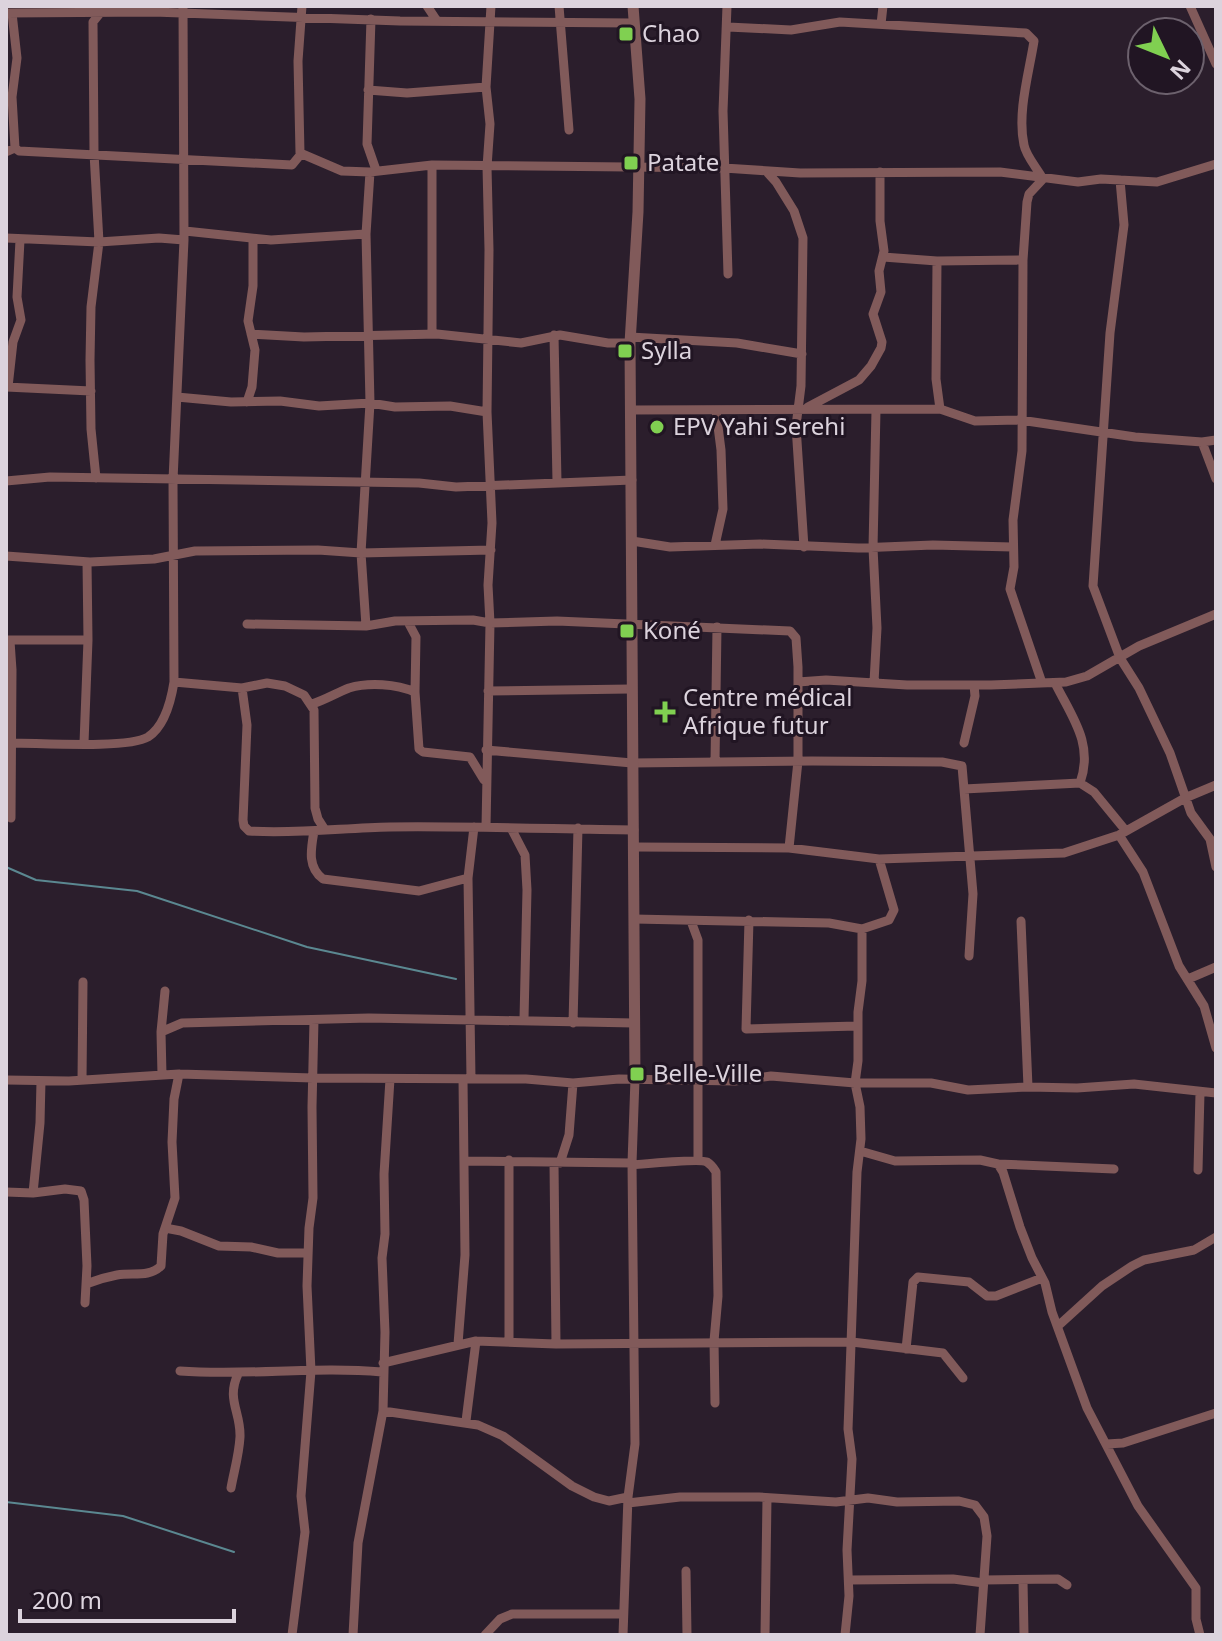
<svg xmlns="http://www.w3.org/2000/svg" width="1222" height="1641" viewBox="0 0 1222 1641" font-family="'Noto Sans',sans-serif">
<rect width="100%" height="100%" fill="#2b1e2c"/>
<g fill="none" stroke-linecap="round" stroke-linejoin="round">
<path stroke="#5b8891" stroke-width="2" d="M6,867L36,880L137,891L307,947L456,979
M6,1502L123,1516L234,1552"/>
<path stroke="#815a5a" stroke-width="9" d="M302,6L298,61L300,153L342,171L370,172L432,165L724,168L800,173L1000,172L1078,182L1101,179L1157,182L1216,164
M427,6L437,21
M559,6L569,130
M727,6L723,111L728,274
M1190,6L1216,64
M6,13L154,12L400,21L633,23
M12,13L17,58L12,97L15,148
M371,19L367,144L376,170
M881,24L883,6
M728,27L791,30L840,22L1026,33L1034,41C1029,73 1017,113 1024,145C1026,156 1037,168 1043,179L1029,194L1027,202L1023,260L1022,451L1013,520L1014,567L1010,589L1042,683
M368,90L407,93L486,87
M6,152L15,148L19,151L292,165L301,154
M766,171L776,182L794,211L803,238L801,386L796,426L804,547
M370,172L366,234L370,403L361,553L366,626L395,621L473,620L490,623L557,621L790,631L796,638L798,667V761L789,848
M1120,180L1124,225L1110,333L1093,586L1120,658L1139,688L1170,753L1191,813L1210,839L1216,867
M185,231L271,240L366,234
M6,238L99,242L159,238L184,240
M883,257L937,261L1023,260
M937,261L936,379L940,409
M251,334L304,337L437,334L521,343L560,335L608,343H630
M432,334V165
M554,335L557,482
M630,337L737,343L802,354
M6,387L91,391
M8,387L13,342L21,320L17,297L20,240
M177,397L231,402L280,401L319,406L370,403L395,407L450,406L487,412
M247,402L252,387L255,350L248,321L253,286V239
M808,407L859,380L871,366L881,348L882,342L873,314L881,292L879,271L884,251L880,221V172
M632,410L940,409L975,421L1020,420L1135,437L1202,442L1216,440
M1202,442L1216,479
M96,478L91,429L90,360L91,307L99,242L94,153L93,22L101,12L100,6
M6,481L50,477L419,483L456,487L632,480
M632,541L670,547L760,544L858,548L933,545L1012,547
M715,545L723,509L721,450L716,411
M6,556L90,562L154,559L195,551L318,550L361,553L491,550
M408,622L416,637L415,692L419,749L423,752L470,757L484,780
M247,624L366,626
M8,640H88
M10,641L12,670L11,818
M174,682L242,688L267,683L285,686L304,695L314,710L315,808L318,819L325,830
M798,682L826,680L907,685H991L1066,682L1087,676L1139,646L1216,614
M874,682L877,628L873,548L876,410
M1055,683C1072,717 1094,744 1080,783
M242,688L247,725L243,820L244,826L249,831C296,834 343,828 390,827C471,826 553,829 634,830
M488,691L630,689
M312,704C325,700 336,693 349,688C369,682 396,684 415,692
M12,743C40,743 128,749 148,737C165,726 171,701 174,682L173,480L184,240L183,6
M84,743L88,640L87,562
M964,743L975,696L974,685
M486,750L632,763L812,761L942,762L962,766L973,894L969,956
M715,762L717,627
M964,789L1080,783L1094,792L1126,831
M486,827L490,623L488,585L492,523L487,412L489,250L487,167L490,124L486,87L491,6
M511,828L525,855L527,890L524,1019
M314,831C311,849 307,867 323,879L419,891L468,878
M1119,835L1143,872L1179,966L1204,1006L1216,1048
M635,847L789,848L879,859L1064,853L1119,835L1185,798L1216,785
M634,919L829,923L862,929L889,920L894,910L879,859
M749,920L746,1029L857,1026
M691,921L698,940V1160
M1021,921L1028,1087
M1188,979L1216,967
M573,1023L578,828
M161,1032L182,1023L369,1018L634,1023
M162,1075L161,1032L165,991
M471,1079L468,878L474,827
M6,1080L69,1081L179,1074L313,1078L526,1079L573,1083L619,1079L735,1081L771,1076L855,1083H931L968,1090L1028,1087L1077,1088L1134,1084L1216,1093
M82,1080L83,982
M860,1151L895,1161L980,1160L998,1164L1114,1169
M509,1160V1341
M464,1161L632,1163
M554,1163L556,1344
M560,1163L569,1135L573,1083
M998,1164L1003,1172L1020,1227L1032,1258L1045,1283L1052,1312L1087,1408L1138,1506L1196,1588V1619L1200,1635
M632,1165C645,1164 700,1158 707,1162C712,1165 713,1167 716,1172L718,1296L714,1341L715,1403
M1198,1170L1200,1093
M6,1192L33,1193L65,1189L81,1191L84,1200L87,1266L85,1303
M33,1193L40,1123L41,1081
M165,1228L181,1231L219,1246L251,1247L278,1253H308
M86,1284C96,1280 106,1277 117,1275C133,1272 148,1278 161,1266L163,1234L175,1198L172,1142L174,1099L179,1074
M1058,1326L1102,1286L1132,1266L1144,1260L1194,1250L1216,1237
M458,1344L465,1255L463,1079
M906,1349L913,1282L918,1277L969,1282L987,1296H996L1042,1278
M383,1363L476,1341L556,1344L852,1342L943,1353L963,1378
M180,1371C247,1376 315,1366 382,1372
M383,1411L478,1425L503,1436L572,1486L594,1497L609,1501L628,1497
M466,1421L476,1341
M1107,1444L1123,1443L1216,1413
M231,1488C234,1471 239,1455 240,1437C241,1412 226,1400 238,1374
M628,1503L680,1497H759L836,1502L868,1498L897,1502L959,1501L975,1505L984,1517L987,1536L980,1635
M686,1571L687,1635
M850,1580L953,1579L984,1583
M984,1580L1058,1579L1067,1585
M1023,1580L1024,1635
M292,1635L305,1532L301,1496L311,1371L307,1286L309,1228L313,1198L312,1107L314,1020
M353,1635L358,1543L383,1411L385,1332L382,1258L385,1234L384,1174L390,1079
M485,1635L500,1619L512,1614H622
M623,1635L628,1497L635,1444L632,1163L635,1079
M765,1635L767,1498
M845,1635L849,1596L847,1550L852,1459L848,1429L849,1402L857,1172L861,1139L860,1107L855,1083L858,1061V1012L862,981V929"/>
<path stroke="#815a5a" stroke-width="11" d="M633,6L640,99L638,212L630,343L635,1079"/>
</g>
<g fill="#80d051" stroke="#211523" stroke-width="3">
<rect x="618" y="26" width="16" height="16" rx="4"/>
<rect x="623" y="155" width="16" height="16" rx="4"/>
<rect x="617" y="343" width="16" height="16" rx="4"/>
<circle cx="657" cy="427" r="8"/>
<rect x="619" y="623" width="16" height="16" rx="4"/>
<path d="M661 700h8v8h8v8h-8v8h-8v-8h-8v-8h8z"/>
<rect x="629" y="1066" width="16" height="16" rx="4"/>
</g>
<g text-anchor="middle" stroke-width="6" stroke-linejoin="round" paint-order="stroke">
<g font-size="24" fill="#dcd3dd" stroke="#211523" text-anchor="start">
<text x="642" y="42">Chao</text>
<text x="647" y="171">Patate</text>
<text x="641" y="359">Sylla</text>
<text x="673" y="435">EPV Yahi Serehi</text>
<text x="643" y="639">Koné</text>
<text x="683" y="706">Centre médical<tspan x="683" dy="28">Afrique futur</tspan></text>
<text x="653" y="1082">Belle-Ville</text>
</g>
</g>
<rect width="1222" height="1641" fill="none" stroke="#dcd3dd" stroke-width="16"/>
<g transform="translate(1166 56) rotate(133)"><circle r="38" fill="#211523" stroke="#6c616d" stroke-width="2"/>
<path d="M0-6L14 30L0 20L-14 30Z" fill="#80d051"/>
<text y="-12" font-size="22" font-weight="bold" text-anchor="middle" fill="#dcd3dd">N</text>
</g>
<path d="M20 1609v12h214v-12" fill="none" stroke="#dcd3dd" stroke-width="4"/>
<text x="32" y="1609" font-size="24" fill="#dcd3dd" stroke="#211523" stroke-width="6" paint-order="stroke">200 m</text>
</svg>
